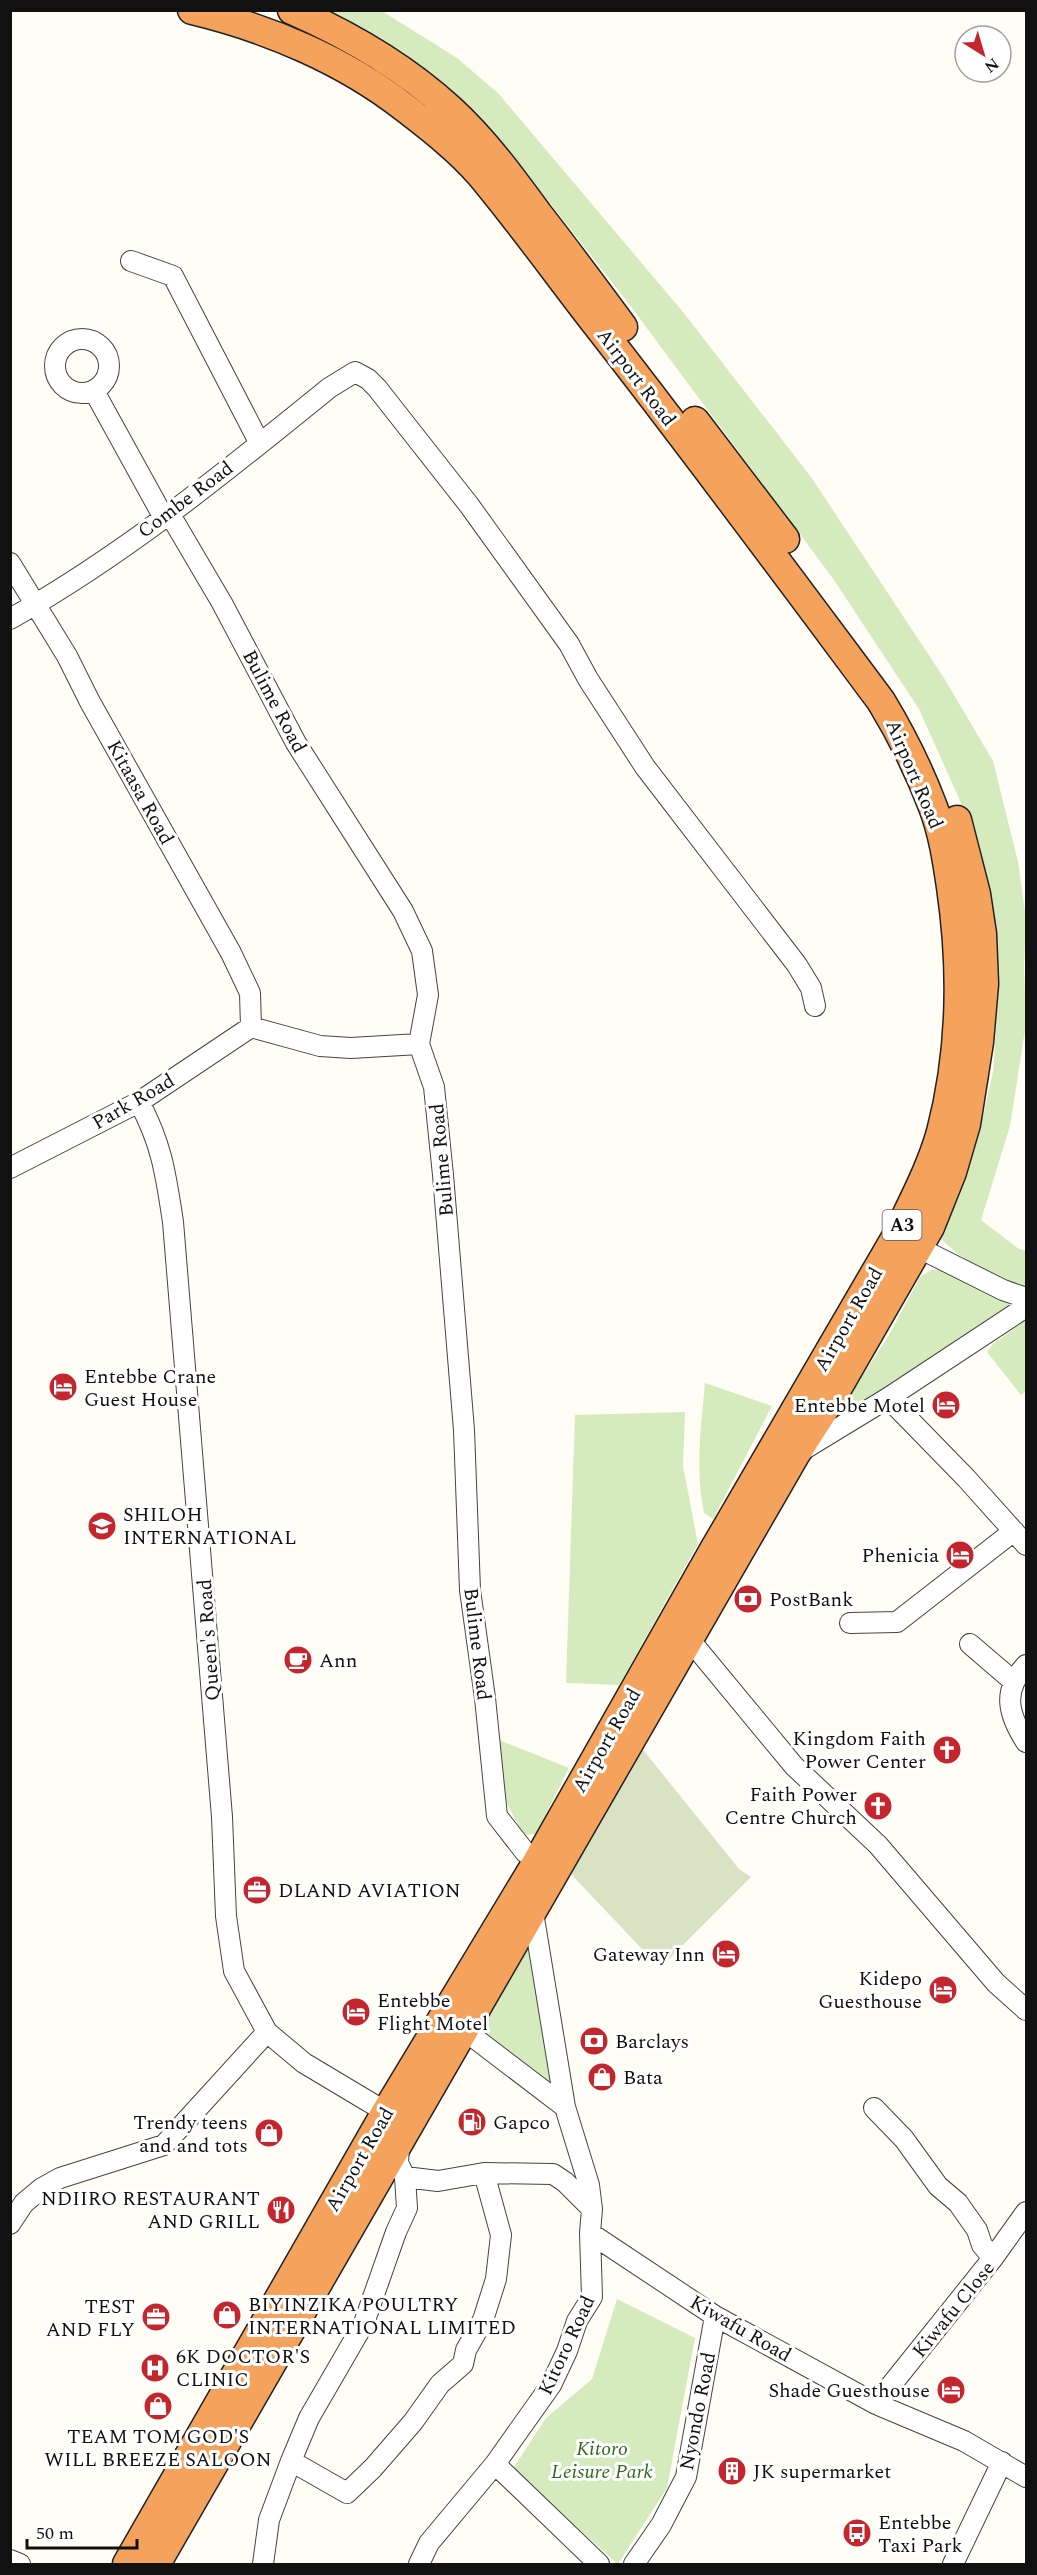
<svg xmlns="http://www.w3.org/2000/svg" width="1037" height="2575" viewBox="0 0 1037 2575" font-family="Spectral,serif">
<rect width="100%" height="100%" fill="#fffdf5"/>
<path fill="#d5ebbd" d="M318,11H382L457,58L498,93L683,312L811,477L944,678L993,761L1018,862L1026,918L1024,968L1026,1024L1010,1126L981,1220L1019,1249L1026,1251V1289C995,1277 965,1263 941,1239L962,1186L978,1138L993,1072L999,985L985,871L965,812L919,709L834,580L626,300L496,135L475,111L437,80Z
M931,1270H943L1010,1305L842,1419L854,1389L889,1335L920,1277Z
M1026,1320V1391L1021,1395L987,1352L993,1344Z
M705,1383L772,1406L713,1519L704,1513C695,1470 701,1427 705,1383Z
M685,1412L683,1466L698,1544L619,1685L566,1683L575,1415Z
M499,1740L569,1768L536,1834L524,1835L506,1802Z
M526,1935L559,2089L481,2029Z
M617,2299L695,2338L667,2488L618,2564L512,2470L546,2418L592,2379Z"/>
<path fill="#d9e3c4" d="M640,1746L739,1869L751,1877L660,1968L569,1872Z"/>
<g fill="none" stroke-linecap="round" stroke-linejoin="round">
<g stroke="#444" stroke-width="22">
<path id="minor" d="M131,261L173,276L259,442
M55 366a27 27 0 1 1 54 0a27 27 0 1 1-54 0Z
M94,391L164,518
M169,513L222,603L296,743L403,911L422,951L428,995L419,1044L434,1087L443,1175L464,1430L470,1590L485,1698L497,1816L525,1852L537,1862
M10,563L67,656L90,702L231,953L250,993L251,1027
M10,619C124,555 228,470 329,388L355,372L368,379L377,388L469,505L569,644L588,679L645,767L797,965L811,988L815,1006
M251,1027L320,1046L351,1048L419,1044
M139,1102C162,1144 166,1176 173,1222L222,1817L226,1916L234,1971L267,2032L304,2063L386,2112
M10,1168L139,1102L251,1027
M907,1242L1003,1290L1026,1298
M888,1398L966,1478L1026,1545
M801,1451L888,1398L1026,1307
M850,1623L897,1622L1014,1531
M689,1639L794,1766L878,1845L996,1983L1026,2010
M970,1644L1013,1681
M1026,1665C1002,1691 1008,1714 1026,1742
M464,2030L565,2107
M874,2108L904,2139L938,2186L958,2203L977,2230L982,2245L993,2258
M405,2177L438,2181L484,2173L553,2174L565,2182L592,2209
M10,2224L24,2203L42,2188L60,2178L164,2145L267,2032
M590,2233L715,2316L876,2404L964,2441L1026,2477
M876,2404L993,2258L1026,2212
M291,2461L347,2493L373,2468L413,2422L440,2384L463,2364L466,2350L483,2320L496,2279L501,2235L484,2173
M495,2464L599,2564
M10,2560L20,2564
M263,2564L269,2520L291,2461L309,2418L364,2323L396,2232L407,2208L405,2177L398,2163L399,2144
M419,2564L429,2543L495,2464L551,2385L567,2351L577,2321L592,2297L590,2233L592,2209L589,2185L565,2107L533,1912
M634,2564L661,2525L686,2477L715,2316
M953,2564L1002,2462"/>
</g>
<g stroke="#222" stroke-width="31">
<path id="highway" d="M292,10C349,35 404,67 450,109C484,140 511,177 538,214C567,251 595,289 623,327
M695,421L785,539
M127,2564L386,2112L537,1862L715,1548L896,1237C912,1203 931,1168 941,1132C962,1051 963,969 951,887C947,860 943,833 933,807C919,770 901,734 881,701C787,575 693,448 597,325C558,275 521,223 480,174C458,149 431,128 405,108C344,60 267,28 192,10
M156,2564L795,1455L834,1394L930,1227L952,1172L966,1124L979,1042L984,984L982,934L976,894L957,820"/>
</g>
<use href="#minor" stroke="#fff" stroke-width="20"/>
<use href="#highway" stroke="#f5a25d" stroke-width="28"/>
</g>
<defs>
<g id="hotel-disc" transform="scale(1.5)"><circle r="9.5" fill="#c4262e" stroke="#fff"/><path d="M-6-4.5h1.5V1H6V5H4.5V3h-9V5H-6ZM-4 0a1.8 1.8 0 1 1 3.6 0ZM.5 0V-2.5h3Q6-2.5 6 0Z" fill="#fff"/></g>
<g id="school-disc" transform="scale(1.5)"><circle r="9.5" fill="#c4262e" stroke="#fff"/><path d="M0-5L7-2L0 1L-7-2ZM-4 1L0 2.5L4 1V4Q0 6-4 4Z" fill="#fff"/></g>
<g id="bank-disc" transform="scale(1.5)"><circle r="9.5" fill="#c4262e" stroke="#fff"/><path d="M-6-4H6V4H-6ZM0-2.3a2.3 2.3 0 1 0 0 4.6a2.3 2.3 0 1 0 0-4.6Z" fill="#fff"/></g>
<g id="cafe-disc" transform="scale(1.5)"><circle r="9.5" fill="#c4262e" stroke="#fff"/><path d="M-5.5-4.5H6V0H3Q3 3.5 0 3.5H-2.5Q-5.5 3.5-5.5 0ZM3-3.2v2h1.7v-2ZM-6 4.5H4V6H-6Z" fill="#fff"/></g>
<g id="church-disc" transform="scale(1.5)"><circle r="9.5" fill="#c4262e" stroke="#fff"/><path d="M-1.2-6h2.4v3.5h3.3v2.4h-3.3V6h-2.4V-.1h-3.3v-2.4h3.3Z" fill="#fff"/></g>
<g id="office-disc" transform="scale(1.5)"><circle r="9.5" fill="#c4262e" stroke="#fff"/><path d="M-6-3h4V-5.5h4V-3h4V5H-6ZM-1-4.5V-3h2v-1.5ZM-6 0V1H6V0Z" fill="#fff"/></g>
<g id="shop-disc" transform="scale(1.5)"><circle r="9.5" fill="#c4262e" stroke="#fff"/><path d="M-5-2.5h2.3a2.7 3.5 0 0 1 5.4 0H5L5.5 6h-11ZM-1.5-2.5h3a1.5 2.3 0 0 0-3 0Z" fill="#fff"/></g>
<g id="fuel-disc" transform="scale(1.5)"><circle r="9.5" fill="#c4262e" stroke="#fff"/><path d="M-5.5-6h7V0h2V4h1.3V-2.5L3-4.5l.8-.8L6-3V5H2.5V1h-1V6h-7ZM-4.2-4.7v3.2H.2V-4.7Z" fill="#fff"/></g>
<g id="restaurant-disc" transform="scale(1.5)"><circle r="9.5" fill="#c4262e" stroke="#fff"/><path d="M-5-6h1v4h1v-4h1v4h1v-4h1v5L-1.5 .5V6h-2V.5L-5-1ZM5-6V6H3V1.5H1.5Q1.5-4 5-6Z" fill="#fff"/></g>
<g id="hospital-disc" transform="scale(1.5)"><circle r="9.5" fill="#c4262e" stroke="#fff"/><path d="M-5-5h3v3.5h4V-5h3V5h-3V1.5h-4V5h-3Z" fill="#fff"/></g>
<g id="building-disc" transform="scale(1.5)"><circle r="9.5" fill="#c4262e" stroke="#fff"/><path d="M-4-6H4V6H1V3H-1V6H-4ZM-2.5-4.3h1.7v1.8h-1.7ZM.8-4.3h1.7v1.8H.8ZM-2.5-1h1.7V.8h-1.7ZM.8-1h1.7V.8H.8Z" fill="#fff"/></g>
<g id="bus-disc" transform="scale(1.5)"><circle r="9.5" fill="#c4262e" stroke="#fff"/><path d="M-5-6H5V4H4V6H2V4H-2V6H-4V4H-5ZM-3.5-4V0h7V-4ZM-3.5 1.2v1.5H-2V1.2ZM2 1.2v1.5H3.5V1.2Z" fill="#fff"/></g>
</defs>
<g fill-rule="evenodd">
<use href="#hotel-disc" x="63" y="1387"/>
<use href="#hotel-disc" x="946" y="1405"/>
<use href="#school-disc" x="102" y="1526"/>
<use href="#hotel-disc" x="960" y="1555"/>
<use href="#bank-disc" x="748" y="1599"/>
<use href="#cafe-disc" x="298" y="1660"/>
<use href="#church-disc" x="947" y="1750"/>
<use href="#church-disc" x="878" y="1806"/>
<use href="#office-disc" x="257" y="1890"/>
<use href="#hotel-disc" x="726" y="1954"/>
<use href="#hotel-disc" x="943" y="1990"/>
<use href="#hotel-disc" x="356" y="2012"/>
<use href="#bank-disc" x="594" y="2041"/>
<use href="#shop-disc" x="602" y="2077"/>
<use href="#fuel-disc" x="472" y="2122"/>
<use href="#shop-disc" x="269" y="2133"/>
<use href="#restaurant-disc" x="281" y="2210"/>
<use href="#shop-disc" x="227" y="2315"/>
<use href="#office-disc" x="156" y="2317"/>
<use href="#hospital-disc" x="155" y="2368"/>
<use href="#hotel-disc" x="951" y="2390"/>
<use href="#shop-disc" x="158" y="2406"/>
<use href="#building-disc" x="732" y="2471"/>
<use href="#bus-disc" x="857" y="2533"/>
</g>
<g text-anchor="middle" stroke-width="6" stroke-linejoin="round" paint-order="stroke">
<rect fill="#fff" stroke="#585858" stroke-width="1.5" x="882.5" y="1210" width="39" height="30" rx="4.5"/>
<g font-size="18" font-weight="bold" fill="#111">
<text x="902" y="1231">A3</text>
</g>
<g font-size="20" fill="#111" stroke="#fff">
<text transform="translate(637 377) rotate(53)" y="7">Airport Road</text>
<text transform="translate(185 499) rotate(-37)" y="7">Combe Road</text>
<text transform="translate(275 701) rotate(62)" y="7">Bulime Road</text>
<text transform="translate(915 774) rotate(67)" y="7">Airport Road</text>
<text transform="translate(141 792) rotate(61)" y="7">Kitaasa Road</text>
<text transform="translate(133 1101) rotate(-30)" y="7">Park Road</text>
<text transform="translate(441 1160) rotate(-95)" y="7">Bulime Road</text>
<text transform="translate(848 1319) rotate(-60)" y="7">Airport Road</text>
<text transform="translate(208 1640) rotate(-94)" y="7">Queen's Road</text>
<text transform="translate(478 1644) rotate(83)" y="7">Bulime Road</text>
<text transform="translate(606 1740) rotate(-60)" y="7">Airport Road</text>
<text transform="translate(359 2159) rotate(-60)" y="7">Airport Road</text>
<text transform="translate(953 2309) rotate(-51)" y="7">Kiwafu Close</text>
<text transform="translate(741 2328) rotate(30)" y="7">Kiwafu Road</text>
<text transform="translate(566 2345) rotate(-65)" y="7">Kitoro Road</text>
<text transform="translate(697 2411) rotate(-79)" y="7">Nyondo Road</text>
</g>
<g font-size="20" fill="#111" stroke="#fff" text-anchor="start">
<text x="84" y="1383">Entebbe Crane<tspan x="84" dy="23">Guest House</tspan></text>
<text x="925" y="1412" text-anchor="end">Entebbe Motel</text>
<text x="123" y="1521">SHILOH<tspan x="123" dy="23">INTERNATIONAL</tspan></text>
<text x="939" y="1562" text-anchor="end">Phenicia</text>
<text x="769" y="1606">PostBank</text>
<text x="319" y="1667">Ann</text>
<text x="926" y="1745" text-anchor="end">Kingdom Faith<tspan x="926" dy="23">Power Center</tspan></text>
<text x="857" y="1801" text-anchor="end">Faith Power<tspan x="857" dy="23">Centre Church</tspan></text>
<text x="278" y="1897">DLAND AVIATION</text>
<text x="705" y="1961" text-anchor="end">Gateway Inn</text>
<text x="922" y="1985" text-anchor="end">Kidepo<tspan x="922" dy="23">Guesthouse</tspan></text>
<text x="377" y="2007">Entebbe<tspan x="377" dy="23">Flight Motel</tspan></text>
<text x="615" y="2048">Barclays</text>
<text x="623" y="2084">Bata</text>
<text x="248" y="2129" text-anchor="end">Trendy teens<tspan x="248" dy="23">and and tots</tspan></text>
<text x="493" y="2129">Gapco</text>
<text x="260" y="2205" text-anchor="end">NDIIRO RESTAURANT<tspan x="260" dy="23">AND GRILL</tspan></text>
<text x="248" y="2311">BIYINZIKA POULTRY<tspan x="248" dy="23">INTERNATIONAL LIMITED</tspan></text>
<text x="135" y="2313" text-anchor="end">TEST<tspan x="135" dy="23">AND FLY</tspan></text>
<text x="176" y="2363">6K DOCTOR'S<tspan x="176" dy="23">CLINIC</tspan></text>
<text x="930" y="2397" text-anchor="end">Shade Guesthouse</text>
<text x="158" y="2443" text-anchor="middle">TEAM TOM GOD'S<tspan x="158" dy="23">WILL BREEZE SALOON</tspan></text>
<text x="753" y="2478">JK supermarket</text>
<text x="878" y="2529">Entebbe<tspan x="878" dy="23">Taxi Park</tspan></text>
</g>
<g font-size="20" font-style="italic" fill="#2f6b1f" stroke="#fff">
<text x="602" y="2455">Kitoro<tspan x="602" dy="23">Leisure Park</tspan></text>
</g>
</g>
<rect width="1037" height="2575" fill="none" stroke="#111111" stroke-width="24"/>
<g transform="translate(983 54) rotate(143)"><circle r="28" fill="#ffffff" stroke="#a0a0a0" stroke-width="1.5"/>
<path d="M0-4.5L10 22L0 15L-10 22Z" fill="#c4262e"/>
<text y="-9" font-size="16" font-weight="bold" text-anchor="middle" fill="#111111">N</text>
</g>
<path d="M27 2539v9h110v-9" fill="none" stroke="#111111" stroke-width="3"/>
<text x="36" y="2539" font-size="18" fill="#111111" stroke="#ffffff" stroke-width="4.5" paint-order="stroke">50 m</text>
</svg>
